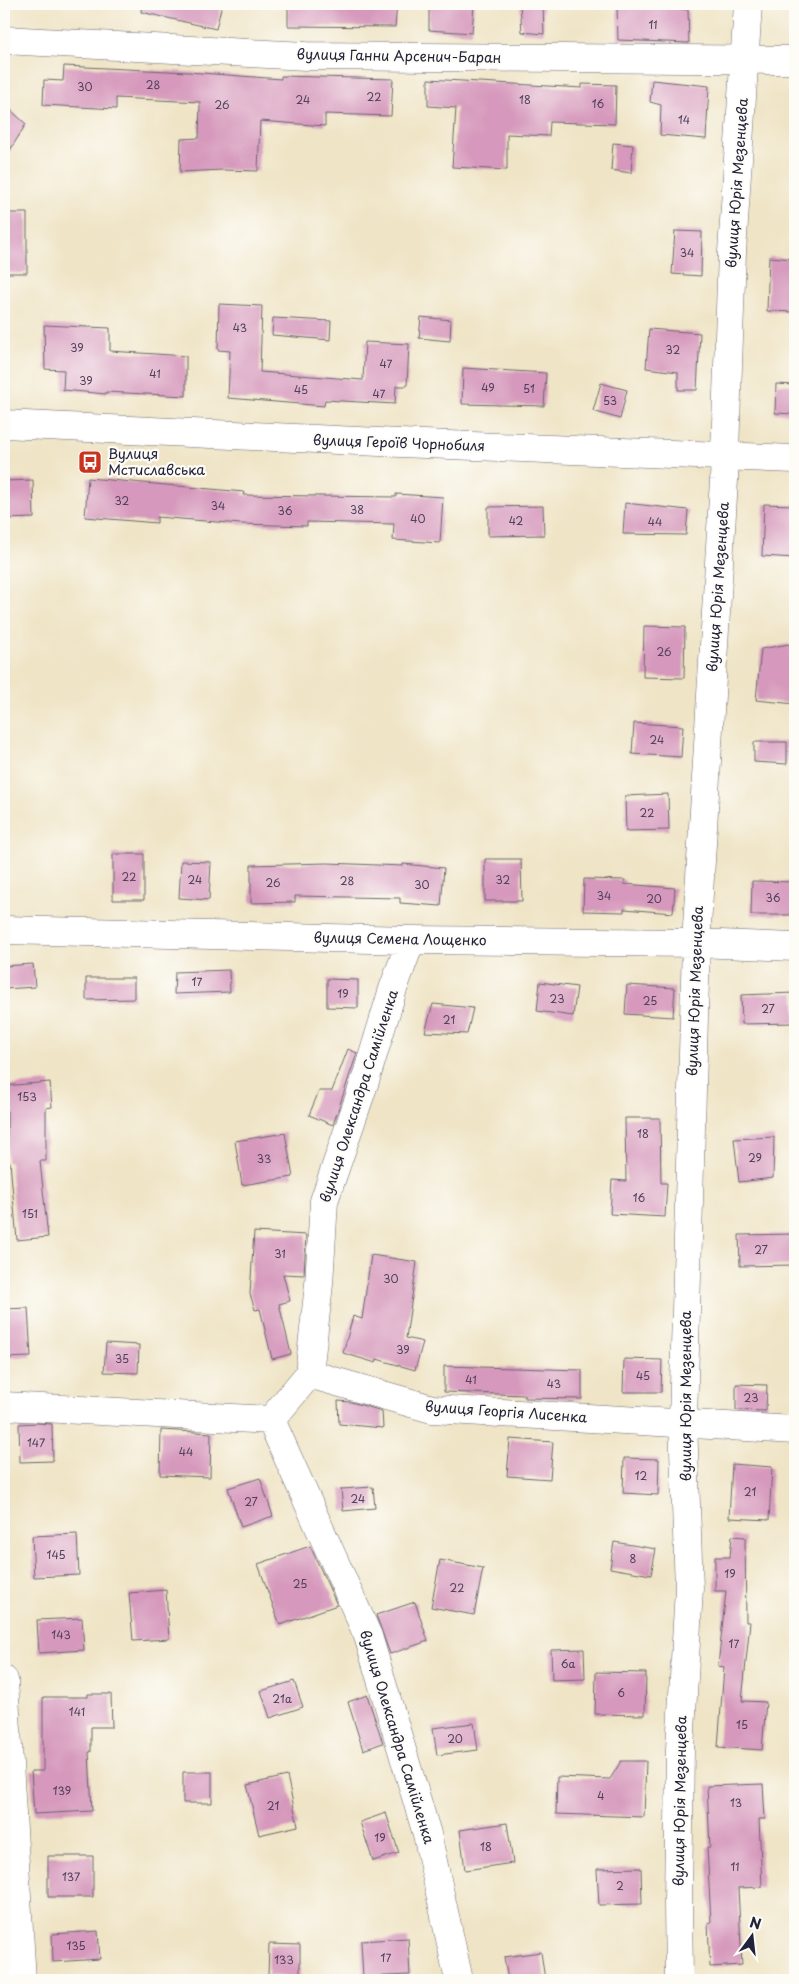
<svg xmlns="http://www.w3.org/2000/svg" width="799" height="1984" viewBox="0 0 799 1984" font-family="'Playpen Sans',sans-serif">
<rect width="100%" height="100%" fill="#fdfcf7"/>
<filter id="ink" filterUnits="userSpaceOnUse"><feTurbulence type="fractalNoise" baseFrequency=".02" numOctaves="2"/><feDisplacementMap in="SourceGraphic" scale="10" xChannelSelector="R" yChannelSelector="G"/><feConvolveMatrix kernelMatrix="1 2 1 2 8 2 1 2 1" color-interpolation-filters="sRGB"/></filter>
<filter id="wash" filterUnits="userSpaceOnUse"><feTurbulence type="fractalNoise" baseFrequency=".0096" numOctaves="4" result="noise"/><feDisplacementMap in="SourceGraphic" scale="20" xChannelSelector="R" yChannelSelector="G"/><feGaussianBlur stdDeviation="1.12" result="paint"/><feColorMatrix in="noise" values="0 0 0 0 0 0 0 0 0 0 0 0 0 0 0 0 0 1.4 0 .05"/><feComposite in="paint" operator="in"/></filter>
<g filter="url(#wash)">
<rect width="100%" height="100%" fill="#efe4c6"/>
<g id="blocks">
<path fill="#d698bc" d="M142,4H222L216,29L141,12Z
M288,4H397L395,27L288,26Z
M429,4H474L472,33L429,30Z
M520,4H543L544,34L522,32Z
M629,4H659V6L688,10L689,43L618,40L617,7H629Z
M64,66L188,72L281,79V76L393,79L391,116L325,114V126L260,121L258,171L223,170L180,172L181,139L199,138L200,102L116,98V109L43,105L44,80L63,81Z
M428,79L582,88V84L616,85L615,124L550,122L549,136L507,134V170L452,167L456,108L428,106Z
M652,80L709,86L706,139L660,135L661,105L650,102Z
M4,104L26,124L4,160Z
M613,143L633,145L631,173L611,170Z
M4,213H27V273H4Z
M675,231L702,232L701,276L672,274Z
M769,257L795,259V312L767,311Z
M219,304L262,306L260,372L363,380L365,342L409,344L407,386H396L395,404L325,400L324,406L228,398L230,351L218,350Z
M421,317L451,320L450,341L419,338Z
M273,318L331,321L330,340L272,335Z
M44,325L110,328V351L186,356V396L106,392V394L63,390L64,370L45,369Z
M649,329L700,333L697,390H678V372L646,368Z
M463,368L546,373L544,406L462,404Z
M601,383L627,390L620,419L593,411Z
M776,384L795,385V414L775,413Z
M88,478L244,492L243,495L396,497V494L443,497L440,543L393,540L394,524L307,522V526L241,524L157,517V523L85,517Z
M33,480L34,518L4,519V481Z
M625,503L688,510L686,535L623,534Z
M764,504L795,505V558L762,556Z
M543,506L544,535L488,536V507Z
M644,626L685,627L684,678L643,677Z
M789,644L792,665H795V704L756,700L761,649Z
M634,723L683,726L681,757L632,754Z
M754,742H787V764L754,762Z
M668,794L669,830L626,831L625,796Z
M113,854H144V900H113Z
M485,859H521L522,901H485Z
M181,861L211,862L209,900L179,898Z
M327,863L403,866V864L444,868L441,906L400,903V898L295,896V902L251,903V865Z
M584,879L625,880L624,884L675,888L673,913L624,909V912L583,911Z
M752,881L795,882V915H751Z
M33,964L35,987L4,989V966Z
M229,970L230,992L174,994L175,972Z
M86,978H134V999L86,1000Z
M327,979L358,980V1008L327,1007Z
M540,982L577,987L573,1016L537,1011Z
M627,985L675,988L673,1017L625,1014Z
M795,993V1023L742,1024L741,995Z
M433,1004L473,1008L467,1034L425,1032Z
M348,1049L357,1053L333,1125L309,1115L319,1091H332Z
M50,1082L52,1107L46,1108V1161H40L48,1237L17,1240L10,1162H7V1111H4V1086Z
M625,1118H660L661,1183H667L665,1217L610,1214L612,1180L626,1181Z
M285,1133L293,1177L242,1185L235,1141Z
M774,1137L773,1178L739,1182L734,1139Z
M254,1232L306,1235L304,1275L283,1274L290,1301L279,1304L291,1354L272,1359L260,1309L255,1310L250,1294Z
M795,1234V1265L740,1266L739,1235Z
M371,1255L417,1262L406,1338L423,1342L415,1370L377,1359L376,1363L343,1353L353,1316L362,1319Z
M28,1308L31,1357L4,1358V1309Z
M106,1343L139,1345L138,1373L104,1372Z
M624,1359L662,1360L661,1392H623Z
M444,1366L582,1370V1399L525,1398V1395L444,1392Z
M736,1384L767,1385L766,1411L736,1410Z
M338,1401L351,1402L382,1411L383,1428L339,1424Z
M37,1423L52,1424L53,1461L20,1462L19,1424Z
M161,1430L211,1433L210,1477L160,1475Z
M510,1439L553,1442L550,1479L507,1476Z
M624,1458L659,1459L658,1495L623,1493Z
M732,1464L772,1467L769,1520L729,1518Z
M260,1478L273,1516L241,1527L228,1488Z
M373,1487L375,1508L343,1511L341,1489Z
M77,1534L79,1575L34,1577L32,1536Z
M732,1536L745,1537L746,1622H750L742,1701L766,1702L762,1750L718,1747L724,1667L718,1666L726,1591H715V1557H730Z
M614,1542L656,1549L651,1575L610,1568Z
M310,1546L337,1605L280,1625L258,1564Z
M440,1560L483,1568L474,1615L431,1607Z
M166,1590L169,1639L133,1641L129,1593Z
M415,1602L428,1641L390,1654L376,1615Z
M82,1618L84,1650L39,1653L37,1620Z
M584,1649L585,1679L552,1680L551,1650Z
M596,1672L646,1673L645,1715L595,1714Z
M294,1681L303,1707L270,1718L261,1691Z
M88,1694H111L112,1727H91V1752H89L92,1811L34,1814L31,1771H43V1697H88Z
M367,1695L383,1743L363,1750L348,1702Z
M474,1723L478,1750L437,1755L433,1728Z
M621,1761H646L644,1817L556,1814L557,1777L610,1779Z
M183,1772H212V1803H183Z
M287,1776L298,1826L259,1835L247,1785Z
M763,1784L765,1819H759L762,1887L738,1888L742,1965L710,1967L708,1923L711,1922L707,1847H710L707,1786Z
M386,1813L399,1853L373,1861L360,1822Z
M507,1823L513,1863L465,1870L460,1830Z
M48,1856H93V1897H48Z
M641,1868L642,1904L599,1905L597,1869Z
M98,1931L100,1959L53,1962L52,1934Z
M408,1938L410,1975L363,1977L361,1941Z
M269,1944L300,1945V1977L268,1976Z
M541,1952L545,1980H508L504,1957Z"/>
</g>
</g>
<g filter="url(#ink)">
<use href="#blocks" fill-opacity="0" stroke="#6a666c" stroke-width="1"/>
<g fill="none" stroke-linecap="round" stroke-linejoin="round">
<g stroke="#6a666c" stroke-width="29">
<path id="minor" d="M4,40L306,56L795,60
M4,930L411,940L696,943L795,947
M309,1374L319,1284L324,1201L366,1078L393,989L411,940
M4,1406L271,1420L309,1374L432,1409L795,1430
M271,1420L368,1636L427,1834L459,1980
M4,1680L22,1980
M679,1980L678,1903L680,1749L689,1588L683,1422L696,943L724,480L732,252L748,4"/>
</g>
<g stroke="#6a666c" stroke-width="29">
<path id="secondary" d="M4,424L400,443L795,459"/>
</g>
<use href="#minor" stroke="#fff" stroke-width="28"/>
<use href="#secondary" stroke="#fff" stroke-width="28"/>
</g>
</g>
<defs>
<g id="bus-square" transform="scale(1.25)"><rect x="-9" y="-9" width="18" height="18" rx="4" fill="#c8321e" stroke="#fdfcf7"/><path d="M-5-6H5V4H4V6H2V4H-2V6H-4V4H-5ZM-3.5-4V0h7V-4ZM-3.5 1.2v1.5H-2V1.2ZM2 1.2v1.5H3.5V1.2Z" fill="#fff"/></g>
</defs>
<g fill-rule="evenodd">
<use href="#bus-square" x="90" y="462"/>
</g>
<g text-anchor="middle" stroke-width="4.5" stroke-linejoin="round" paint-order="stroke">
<g font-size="11" fill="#4f405b">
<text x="653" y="29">11</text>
<text x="153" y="89">28</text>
<text x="85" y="91">30</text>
<text x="374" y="101">22</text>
<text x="303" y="104">24</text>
<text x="525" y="104">18</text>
<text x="598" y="108">16</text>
<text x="222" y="109">26</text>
<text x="684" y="124">14</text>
<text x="687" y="257">34</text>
<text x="240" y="332">43</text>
<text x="77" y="352">39</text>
<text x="673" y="354">32</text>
<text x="386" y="368">47</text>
<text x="155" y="378">41</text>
<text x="86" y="385">39</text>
<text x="488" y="392">49</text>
<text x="529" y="393">51</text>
<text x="301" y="394">45</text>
<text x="379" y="398">47</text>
<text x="610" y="405">53</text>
<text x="122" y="505">32</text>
<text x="218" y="510">34</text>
<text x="357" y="514">38</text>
<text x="285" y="515">36</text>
<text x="418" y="523">40</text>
<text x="516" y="525">42</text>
<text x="655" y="526">44</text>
<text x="664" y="656">26</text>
<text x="657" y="744">24</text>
<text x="647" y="817">22</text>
<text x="129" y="881">22</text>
<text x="195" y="884">24</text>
<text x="503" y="884">32</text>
<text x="347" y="885">28</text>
<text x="273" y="887">26</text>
<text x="422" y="889">30</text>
<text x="604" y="900">34</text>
<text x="773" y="902">36</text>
<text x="654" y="903">20</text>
<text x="197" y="986">17</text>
<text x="343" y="998">19</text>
<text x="557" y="1003">23</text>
<text x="650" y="1005">25</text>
<text x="768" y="1013">27</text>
<text x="449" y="1024">21</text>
<text x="27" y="1101">153</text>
<text x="643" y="1138">18</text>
<text x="755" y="1162">29</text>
<text x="264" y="1163">33</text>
<text x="639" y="1202">16</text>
<text x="30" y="1218">151</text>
<text x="761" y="1254">27</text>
<text x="280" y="1258">31</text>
<text x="391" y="1283">30</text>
<text x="403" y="1354">39</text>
<text x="122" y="1363">35</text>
<text x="643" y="1380">45</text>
<text x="471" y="1384">41</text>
<text x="554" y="1388">43</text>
<text x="751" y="1402">23</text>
<text x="36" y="1447">147</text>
<text x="186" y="1456">44</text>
<text x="641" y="1480">12</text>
<text x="750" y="1496">21</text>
<text x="358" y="1503">24</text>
<text x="251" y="1506">27</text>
<text x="56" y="1559">145</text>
<text x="633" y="1563">8</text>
<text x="730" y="1578">19</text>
<text x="300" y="1588">25</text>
<text x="457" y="1592">22</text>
<text x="61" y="1639">143</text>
<text x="734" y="1648">17</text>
<text x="568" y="1668">6а</text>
<text x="621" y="1697">6</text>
<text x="282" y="1703">21а</text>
<text x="77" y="1716">141</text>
<text x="742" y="1729">15</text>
<text x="455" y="1743">20</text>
<text x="62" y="1795">139</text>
<text x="601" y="1800">4</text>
<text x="736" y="1807">13</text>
<text x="273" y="1810">21</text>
<text x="380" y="1842">19</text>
<text x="486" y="1851">18</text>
<text x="735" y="1871">11</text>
<text x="71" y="1881">137</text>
<text x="620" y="1890">2</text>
<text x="76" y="1950">135</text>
<text x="386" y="1962">17</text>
<text x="284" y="1964">133</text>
</g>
<g font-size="14" fill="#22223b" stroke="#fdfcf7">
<text transform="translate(399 56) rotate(1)" y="5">вулиця Ганни Арсенич-Баран</text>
<text transform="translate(737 183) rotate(-86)" y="5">вулиця Юрія Мезенцева</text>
<text transform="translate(399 443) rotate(2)" y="5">вулиця Героїв Чорнобиля</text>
<text transform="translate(718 587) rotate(-86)" y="5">вулиця Юрія Мезенцева</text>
<text transform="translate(400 939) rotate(1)" y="5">вулиця Семена Лощенко</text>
<text transform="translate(695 991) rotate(-88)" y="5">вулиця Юрія Мезенцева</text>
<text transform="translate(359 1096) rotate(-72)" y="5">вулиця Олександра Самійленка</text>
<text transform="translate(686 1396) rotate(-90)" y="5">вулиця Юрія Мезенцева</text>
<text transform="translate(506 1412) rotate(4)" y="5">вулиця Георгія Лисенка</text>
<text transform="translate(397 1737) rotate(73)" y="5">вулиця Олександра Самійленка</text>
<text transform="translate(680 1801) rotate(-89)" y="5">вулиця Юрія Мезенцева</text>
</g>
<g font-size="14" fill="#22223b" stroke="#fdfcf7" text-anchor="start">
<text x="108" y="459">Вулиця<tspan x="108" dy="16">Мстиславська</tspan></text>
</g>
</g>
<rect width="799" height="1984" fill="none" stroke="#fdfcf7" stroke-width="20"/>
<g transform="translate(752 1936) rotate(15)" stroke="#fdfcf7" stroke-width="4" paint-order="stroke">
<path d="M0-4L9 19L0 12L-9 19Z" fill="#22223b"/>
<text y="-8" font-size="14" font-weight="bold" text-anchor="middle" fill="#22223b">N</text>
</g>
</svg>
